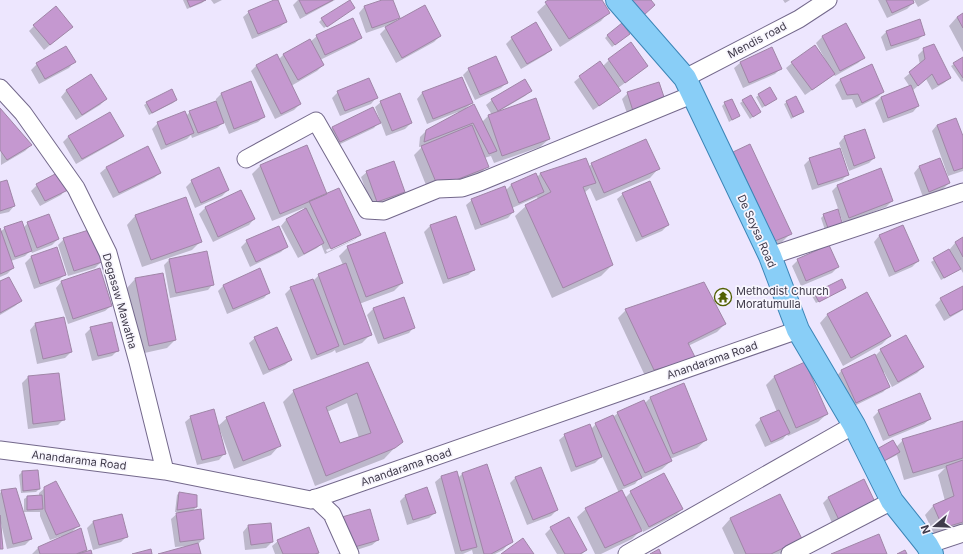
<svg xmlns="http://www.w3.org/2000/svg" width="963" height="554" viewBox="0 0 963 554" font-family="Inter,sans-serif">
<rect width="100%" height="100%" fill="#ede6fe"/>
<path fill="#0003" fill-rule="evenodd" d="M183,0H205L202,3L187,9Z
M211,0H222L214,4Z
M277,0L286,22L280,27L252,39L243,17L249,12Z
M298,0H335L300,19L293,5Z
M385,0H392L399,18L393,23L440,36L434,42L396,63L380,34L389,25L366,33L359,13L364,7Z
M550,0H601L609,12L601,21L560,47L537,12Z
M783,0H790L785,3Z
M878,0H912L913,3L907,9L887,18Z
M914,0H930L918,7Z
M354,8L324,28L319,22L322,19Z
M963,14V52L949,26L957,17Z
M846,24L864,57L858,63L835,76L833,74L828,79L805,95L786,68L792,63L826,61L816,43L822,37Z
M34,26L66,32L44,50L29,31Z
M887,31L924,34L918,40L886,51L881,37Z
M608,35L626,36L612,47L605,38Z
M317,36L361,38L355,43L320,60L323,65L317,71L291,86L300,104L294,110L275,119L251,71L257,65L278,60L284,54L310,42Z
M512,38L551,50L545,55L521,69L506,44Z
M631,44L647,66L641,71L618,88L619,91L614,96L593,110L574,82L580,77L603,66L609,60Z
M772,49L781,68L775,74L743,88L734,68L740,63Z
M924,49L950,78L944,83L932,90L926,79L912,91L918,106L913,112L883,123L875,103L881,97L910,87L904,78L920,65L918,55Z
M963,58V81L962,82L951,66Z
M74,62L69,68L39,84L31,70L37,64Z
M871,65L883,91L878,97L856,108L852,99L842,100L835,85L840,80Z
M469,69L507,82L501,88L475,100L463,75Z
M91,75L106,99L100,105L76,120L61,97L66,91Z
M462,78L472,103L466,108L482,122L488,116L492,115L486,105L492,100L530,91L525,96L501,110L549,139L540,147L494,163L491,156L484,158L487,166L479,175L430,195L414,155L424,145L419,147L420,137L426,131L459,113L458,112L427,124L417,99L422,93Z
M251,82L264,117L258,122L229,134L224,122L217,128L192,138L191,135L187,139L161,150L152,129L158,123L186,116L190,112L216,102V99L221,94Z
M658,83L628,116L622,99L628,93Z
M770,88L776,99L762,108L756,97Z
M338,92L376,98L371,104L340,116L332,98Z
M176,100L173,103L149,115L144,105L147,103Z
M743,101L760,112L750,119L740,103Z
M381,102L411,123L405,129L386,136L375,107Z
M787,102L803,112L791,119L784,104Z
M725,103L739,116L729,122L722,106Z
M0,109L31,145L25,151L1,165Z
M379,122L374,128L334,147L327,133L333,127Z
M937,125L963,139V171L948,176L932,131Z
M69,136H122L117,141L76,164L63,142Z
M844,137L874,158L869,163L849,171L839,143Z
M148,147L160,173L154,178L113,198L100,173L106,168Z
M734,153L791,233L782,242L766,249L726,161Z
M810,159L847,175L842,180L812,190L804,165Z
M939,159L949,183L943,189L923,197L914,173L919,167Z
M592,164L658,169L650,178L596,201L590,188L584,193L612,265L601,276L552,298L515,216L526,206L538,199L537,197L512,208L513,212L508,218L475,230L466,205L472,200L505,191L512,184L537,177L540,174L588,167Z
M260,166L326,195L360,235L354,240L325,254L321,244L317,248L298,258L281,226L286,220L305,210L304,208L272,221L252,174ZM355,237V239L327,252L326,250Z
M367,172L404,192L398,198L372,207L361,177Z
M192,181L228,190L222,196L195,208L186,187Z
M0,183L14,206L9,212L0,214Z
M37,185L66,189L61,195L40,206L31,191Z
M837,186L892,201L886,207L843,223L832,191Z
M241,191L254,219L249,225L213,242L199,214L205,208Z
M623,194L668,225L662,231L636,242L617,199Z
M185,198L200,242L192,250L142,267L127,225L135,216Z
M837,211L826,233L821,218L824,215Z
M456,217L474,270L468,275L443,284L424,232L430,226Z
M28,223L58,239L52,245L32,253L31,250L25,256L11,261L13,268L7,274L0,277V231V232L5,228H23Z
M903,226L918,261L912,267L889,277L874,242L879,236Z
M963,238V273L960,268L957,271L941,280L931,262L950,250V249L955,243Z
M64,239L101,262L95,268L68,276L58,245Z
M247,241L287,246L281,252L250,267L241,247Z
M348,247L402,283L394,291L359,304L371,334L362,343L336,353L335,350L332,352L311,360L285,294L291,288L313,281L319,275L343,265L339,256Z
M56,249L65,274L59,280L34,289L25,263L31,257Z
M169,260L213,284L208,290L170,298L164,265Z
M798,260L838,267L832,273L801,286L792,266Z
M135,279L175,340L167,348L140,354L127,288Z
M61,282L111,306L105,311L68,324L56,288Z
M0,283L21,301L15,306L0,315Z
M223,286L269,292L264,298L227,314L218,291Z
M963,287V310L944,321L935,305L941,299Z
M845,288L842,290L816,303L812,296L815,294Z
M404,298L414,327L409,333L378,344L367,315L373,309Z
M626,310L725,324L717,332L688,346L695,359L646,378L618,318Z
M828,314L890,336L882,344L843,366L820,323Z
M35,324L71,352L65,358L37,364L30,330Z
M91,328L118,350L112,356L92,361L85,334Z
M255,338L291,360L285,365L263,375L249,343Z
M881,350L923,367L917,373L892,387L884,372L882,373L889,386L883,392L850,408L836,377L841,371L875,356Z
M367,363L401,441L384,459L315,486L283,402L294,391ZM347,403L359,438L339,444L327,412Z
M805,364L827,414L818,422L788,436L787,434L783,439L765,447L755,425L761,419L777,412L766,385L774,377Z
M58,374L64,419L58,425L28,429L22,383L28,377Z
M651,397L706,440L697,448L670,459L671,461L662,469L638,480L635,484L621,490L625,498L631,492L682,509L676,515L643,532L642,529L632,539L601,554H595L577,517L586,509L619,493L602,456L595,463L571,472L559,440L565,435L591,429L596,424L613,417L618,413L645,403Z
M879,411L930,419L924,424L883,441L873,417Z
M191,417L217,427L227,418L279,446L271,455L234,469L220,430H218L224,454L219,460L197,465L185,422Z
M963,422V527L935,536L925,515L933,506L945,501L938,475L945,468L904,480L897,455L881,463L903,440Z
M37,471L39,489L36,492L21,493L19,475L22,472Z
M462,474L511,541L503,550L495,554H473L472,550L463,554H455L435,482L441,477L458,478Z
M516,477L557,510L551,516L527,525L510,483Z
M45,488L79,525L71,533L80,530L87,552L91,554H32L38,548L63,537L62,536L50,540L40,516V512H24V499L27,497H39V493Z
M2,491L31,539L25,545L7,549L0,519V493Z
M179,493L196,507L192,512L203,539L197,545L200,554H162L188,547L187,546L175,547L171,519L179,512H175L177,495Z
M406,495L435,513L429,518L407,525L400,501Z
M780,495L792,547L779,554H734L722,528L730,519Z
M828,498L868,507L833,525L823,503Z
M121,515L126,537L121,542L93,550L87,528L93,522Z
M336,524L378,540L372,545L344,554H336L345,552Z
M248,526L272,542L266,548L245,550L243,532Z
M551,528L586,550L582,554H557L545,534Z
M278,541L318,552L316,554H275L272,546Z"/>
<path fill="#c598d0" stroke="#a086a7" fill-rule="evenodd" d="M187,0H206L190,7Z
M274,0H278L287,22L258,34L248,11Z
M299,0H333L306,14Z
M350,0L355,8L327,27L321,18Z
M382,0H393L400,18L372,28L364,6Z
M548,0H602L610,13L569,39L545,2Z
M630,0H651L655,5L644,15Z
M886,0H913L914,3L892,13Z
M425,5L441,36L402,58L385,27Z
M56,6L73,27L50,45L33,25Z
M963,13V28L957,17Z
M353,18L362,38L325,55L316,35Z
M920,19L925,35L891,46L886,31Z
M536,22L552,50L527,64L511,37Z
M622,23L630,34L615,45L607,35Z
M846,23L865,58L840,71L822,36Z
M310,39L324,65L298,80L283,54Z
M631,42L648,66L625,83L608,59Z
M934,44L951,78L938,85L932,74L918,86L909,72L925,59L923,48Z
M815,45L835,74L812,90L791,62Z
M66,46L76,62L45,79L36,63Z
M772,47L782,69L749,83L740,62Z
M277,54L301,104L281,114L256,65Z
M496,56L508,83L480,95L468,68Z
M963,57V78L953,63Z
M600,61L621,91L599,106L579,76Z
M872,64L884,92L862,103L858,94L847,95L840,79Z
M91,74L107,99L82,115L66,90Z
M462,77L473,103L433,119L422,92Z
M369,78L378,98L345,111L337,91Z
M525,79L532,91L498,111L491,99Z
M251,81L265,117L234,129L221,93Z
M659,82L665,100L633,111L627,92Z
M911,85L919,106L888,118L881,97Z
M770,87L777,99L765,106L758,94Z
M172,89L177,100L152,113L146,102Z
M400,93L412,123L392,131L380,101Z
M751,95L761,112L753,117L742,100Z
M796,96L804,112L793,117L786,101Z
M536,98L550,139L502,156L488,115Z
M732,99L740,116L732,120L724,102Z
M216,101L224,123L198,133L189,111Z
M474,104L497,151L489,154L473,123L424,142L426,130Z
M373,107L381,123L340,142L332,127Z
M0,108L32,145L7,160L0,150Z
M185,111L194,133L166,145L157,122Z
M110,112L124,136L82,159L68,136Z
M956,118L963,136V168L954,171L937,125Z
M472,125L489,167L438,187L421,146Z
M865,129L875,158L854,166L844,136Z
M646,139L660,169L604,193L591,163Z
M750,144L792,234L775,241L733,152Z
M307,145L327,194L280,214L260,165Z
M148,146L161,173L119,193L106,167Z
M840,148L849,175L818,185L809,158Z
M586,158L596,183L583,187L613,265L563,288L525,205L551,192L540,173Z
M940,158L950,183L929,192L919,166Z
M394,161L405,192L377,202L366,171Z
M219,167L229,190L201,203L191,180Z
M881,168L893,201L849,218L837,185Z
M59,172L68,190L45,201L36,184Z
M536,173L544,192L519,203L511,184Z
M7,180L15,206L0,211V182Z
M650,181L669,225L642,237L622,193Z
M505,186L514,212L481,225L471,199Z
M339,188L361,235L331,249L309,201Z
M241,190L255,219L218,237L205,207Z
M186,197L202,242L151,260L135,215Z
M306,208L324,243L304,254L286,219Z
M838,209L843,226L829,231L823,214Z
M49,214L59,239L37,248L27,222Z
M456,216L475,270L448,279L430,225Z
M22,221L32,251L15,257L4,227Z
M903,225L919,261L895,272L879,235Z
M279,226L288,247L256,262L246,240Z
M0,228L14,268L0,274Z
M92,229L102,262L74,271L63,238Z
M385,232L403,283L366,297L347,246Z
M963,237V257L955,242Z
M829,245L839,267L806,281L797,259Z
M57,247L66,275L40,284L31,256Z
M949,249L961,269L944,278L933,258Z
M207,251L214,285L176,293L169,259Z
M346,263L372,335L344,345L318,274Z
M100,268L112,306L73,319L61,281Z
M260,268L270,293L233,309L223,285Z
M163,273L176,340L149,346L135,278Z
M9,277L22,301L0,313V281Z
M313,279L339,346L317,355L290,287Z
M842,279L846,288L819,302L814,293Z
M704,282L726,324L688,343L696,359L654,370L625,309Z
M963,286V309L950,316L940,298Z
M867,292L891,336L851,358L827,314Z
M404,297L415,328L384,339L373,308Z
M64,317L72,352L43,359L35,323Z
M112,322L119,351L98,356L90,327Z
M277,327L292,360L269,370L254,337Z
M906,335L924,367L898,382L880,349Z
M875,354L890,387L856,403L841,370Z
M368,362L403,442L395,448L326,476L293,390ZM357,393L371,433L340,443L326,407Z
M805,362L828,414L796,428L774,376Z
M59,373L65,420L33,424L28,376Z
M684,383L707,440L673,454L650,397Z
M920,393L931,419L889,436L878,410Z
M644,400L672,461L645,473L617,412Z
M264,402L281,446L243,461L226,417Z
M214,409L226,454L202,460L190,416Z
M779,410L790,433L771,442L760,418Z
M613,415L642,478L624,486L595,423Z
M963,421V458L913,473L902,439Z
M590,424L602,457L576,467L564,434Z
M893,440L900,452L884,461L877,449Z
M963,460V522L943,528L933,505L954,496L946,466Z
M487,464L513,542L491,554H484L462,473Z
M541,467L558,510L533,520L515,477Z
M38,470L40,489L23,491L22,471Z
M457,471L477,547L461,551L441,476Z
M664,473L683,509L649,527L630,491Z
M864,479L875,502L839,520L828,497Z
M56,481L80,526L56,535L45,510L44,487Z
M427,487L436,513L413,520L405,495Z
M16,488L32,539L13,544L1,490Z
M622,490L642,531L605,548L585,508Z
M179,492L197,495V507L177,510Z
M780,494L802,539L771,554H746L730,518Z
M42,495L43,509L27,510V496Z
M201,509L204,539L180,542L176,513Z
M370,509L379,540L351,548L342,517Z
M122,514L128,537L99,545L93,521Z
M0,515L3,549H0Z
M569,517L587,550L580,554H565L550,527Z
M271,523L273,542L251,545L248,525Z
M309,527L319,553L315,554H283L277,540Z
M81,528L87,550L76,554H40L38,547Z
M879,534L887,554H831Z
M523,538L534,554H501Z
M198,543L201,554H158Z
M151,549L152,554H132Z
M659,549L661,554H650Z
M91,550L92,554H78Z
M905,550L907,554H897Z"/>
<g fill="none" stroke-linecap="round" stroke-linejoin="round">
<g stroke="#73688b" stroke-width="19">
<path id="minor" d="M685,78L799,19L828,0
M0,88L23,113L76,188L108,253L138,362L165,471
M246,159L316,121L367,210L384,211L438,189L462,188L480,182L694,94
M770,256L963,192
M0,450L165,471L311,500L798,330
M315,498L332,514L350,554
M927,545L963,533
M627,554L854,425
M790,554L892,501"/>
</g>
<g stroke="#3c85b7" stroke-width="24">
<path id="primary" d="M617,0L685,78L770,256L798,330L854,425L892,501L927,545L932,554"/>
</g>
<use href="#minor" stroke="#fff" stroke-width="17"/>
<use href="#primary" stroke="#89cef7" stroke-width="22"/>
</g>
<defs>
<g id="temple-ring" transform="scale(0.9)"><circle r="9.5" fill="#f8f6fe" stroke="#526002" stroke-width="1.5"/><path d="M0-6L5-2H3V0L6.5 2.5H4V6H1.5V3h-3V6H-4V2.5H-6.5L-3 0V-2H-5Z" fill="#526002"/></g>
</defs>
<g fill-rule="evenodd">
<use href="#temple-ring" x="723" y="297"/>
</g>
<g text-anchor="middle" stroke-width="3.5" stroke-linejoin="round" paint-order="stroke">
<g font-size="11" fill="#3f3a4a" stroke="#f8f6fe">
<text transform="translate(757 40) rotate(-28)" y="4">Mendis road</text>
<text transform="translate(757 231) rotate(66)" y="4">De Soysa Road</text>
<text transform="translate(120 301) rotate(74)" y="4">Degasaw Mawatha</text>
<text transform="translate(712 360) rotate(-19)" y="4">Anandarama Road</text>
<text transform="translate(79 460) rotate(7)" y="4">Anandarama Road</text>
<text transform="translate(406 467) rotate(-19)" y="4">Anandarama Road</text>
</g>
<g font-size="11" fill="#3f3a4a" stroke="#f8f6fe" text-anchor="start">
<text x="736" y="295">Methodist Church<tspan x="736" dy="13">Moratumulla</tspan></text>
</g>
</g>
<g transform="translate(935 526) rotate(251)" stroke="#f8f6fe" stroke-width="3" paint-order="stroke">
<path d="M0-3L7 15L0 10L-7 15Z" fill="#3f3a4a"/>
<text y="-6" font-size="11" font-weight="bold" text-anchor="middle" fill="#3f3a4a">N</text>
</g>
</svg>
